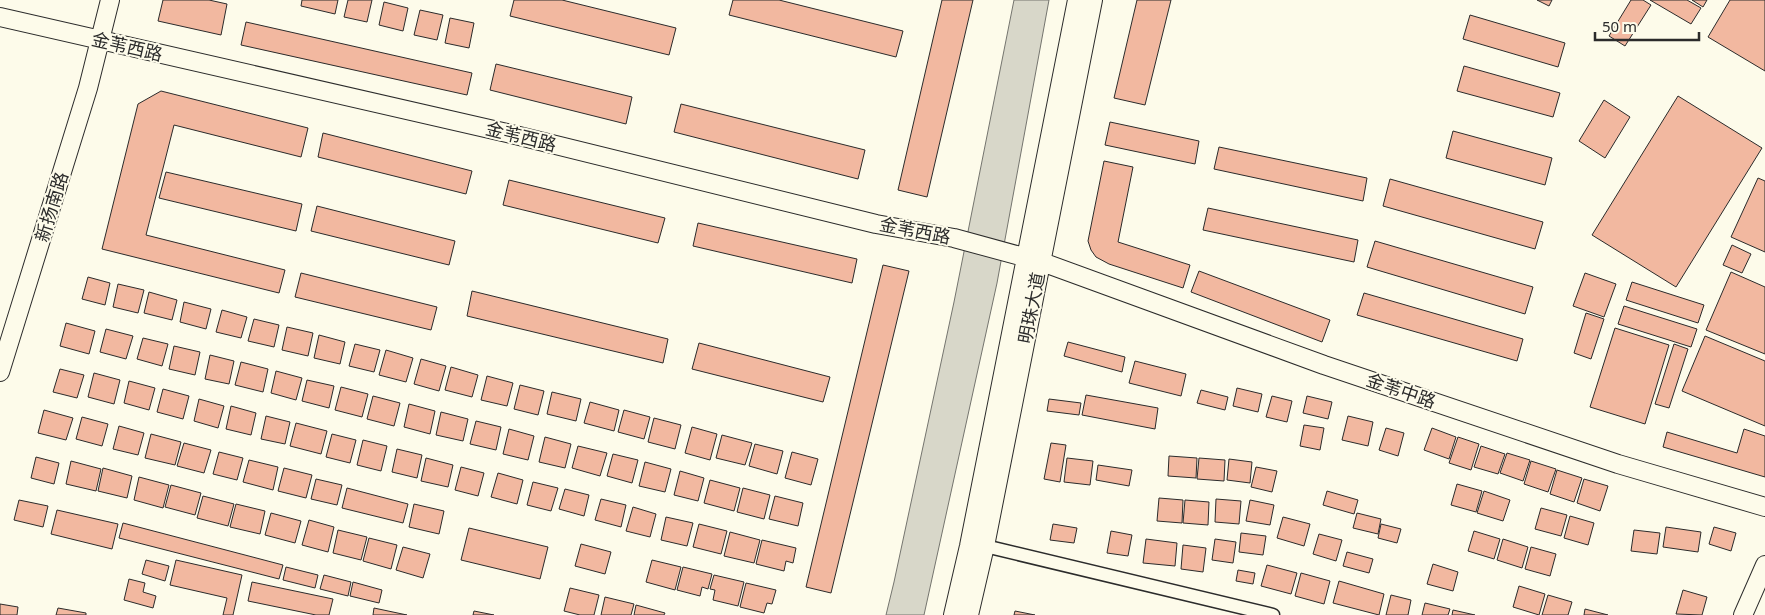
<svg xmlns="http://www.w3.org/2000/svg" width="1765" height="615" viewBox="0 0 1765 615" font-family="'Noto Sans','Noto Sans SC',sans-serif">
<rect width="100%" height="100%" fill="#fdfbea"/>
<path fill="#d8d7c9" stroke="#74746e" d="M1014,0H1049L997,283L924,615H886L894,582L954,302Z"/>
<path fill="#f2b8a0" stroke="#2b2b2b" d="M163,0H209L227,4L221,35L158,21Z
M302,0H338L335,14L301,6Z
M348,0H372L367,22L344,17Z
M514,0H562L676,28L669,55L510,16Z
M733,0H779L903,31L896,57L729,15Z
M942,0H973L927,197L898,190Z
M1137,0H1171L1145,105L1114,98Z
M1537,0H1552L1549,6Z
M1631,0H1643L1651,5L1625,46L1609,36Z
M1650,0H1687L1701,8L1691,24Z
M1692,0H1707L1703,7Z
M1730,0H1765V71L1708,37Z
M384,2L408,8L403,31L379,25Z
M420,10L443,15L437,40L414,35Z
M1470,15L1565,43L1558,67L1463,39Z
M450,18L474,23L469,48L445,43Z
M246,22L472,73L467,95L241,45Z
M496,64L632,97L626,124L490,90Z
M1464,66L1560,93L1553,117L1457,91Z
M161,91L308,128L301,157L174,125L146,235L285,270L279,293L102,249L138,104Z
M1678,96L1762,148L1676,287L1592,235Z
M1604,100L1630,117L1605,158L1579,141Z
M681,104L865,150L858,179L674,132Z
M1110,122L1199,141L1195,164L1105,145Z
M1453,131L1552,158L1545,185L1446,158Z
M323,133L472,171L466,194L318,157Z
M1219,147L1367,178L1363,201L1214,169Z
M1104,161L1133,167L1118,242L1190,265L1183,288L1109,264L1096,257L1091,250L1088,241Z
M166,172L302,204L296,231L159,198Z
M1758,178L1765,181V252L1731,237Z
M1390,179L1543,222L1535,249L1383,206Z
M509,180L665,218L658,243L503,205Z
M317,206L455,241L449,265L311,231Z
M1208,208L1358,240L1354,262L1203,230Z
M698,223L857,259L852,283L693,246Z
M1375,241L1533,287L1525,314L1367,267Z
M1732,245L1751,254L1742,273L1723,265Z
M883,265L909,271L831,593L806,587Z
M1199,271L1330,320L1322,342L1191,292Z
M1731,272L1765,287V354L1706,330Z
M301,273L437,307L431,330L295,297Z
M1585,273L1616,284L1604,317L1573,306Z
M88,277L110,283L105,305L82,299Z
M1632,282L1704,305L1698,323L1626,300Z
M118,284L144,290L138,313L113,307Z
M472,291L668,339L663,363L467,316Z
M149,292L177,300L172,320L144,313Z
M1364,293L1523,339L1517,361L1357,315Z
M184,302L211,309L206,329L180,322Z
M1624,306L1697,329L1691,347L1618,324Z
M222,310L247,317L241,338L216,332Z
M1586,313L1604,319L1591,359L1574,353Z
M254,319L279,325L274,347L248,341Z
M66,323L95,331L89,354L60,346Z
M287,327L313,333L308,356L282,350Z
M1615,328L1669,345L1645,424L1590,407Z
M106,329L133,336L126,359L100,352Z
M319,335L345,342L340,364L314,358Z
M1705,336L1765,361V426L1682,391Z
M143,338L168,344L162,366L137,359Z
M1068,342L1125,357L1122,372L1064,356Z
M699,343L830,377L823,402L692,369Z
M355,344L380,350L374,372L349,366Z
M1674,344L1688,349L1669,408L1655,404Z
M174,346L200,352L195,375L169,369Z
M386,350L413,358L406,382L379,375Z
M210,355L234,361L229,384L205,379Z
M421,359L446,366L439,391L414,384Z
M1135,361L1186,374L1181,396L1129,383Z
M241,362L268,369L263,392L235,385Z
M451,367L478,375L472,397L445,390Z
M60,369L84,375L77,398L53,392Z
M276,371L302,378L296,400L271,393Z
M94,373L120,380L114,404L88,397Z
M487,376L513,383L507,406L481,400Z
M307,380L334,386L329,408L302,401Z
M129,381L155,388L149,410L124,403Z
M520,385L544,391L538,415L514,409Z
M341,387L368,394L362,417L335,410Z
M1237,388L1262,394L1258,412L1233,406Z
M163,389L189,396L183,419L157,412Z
M1201,390L1228,397L1225,410L1197,403Z
M552,392L581,399L576,421L547,414Z
M1086,395L1158,408L1155,429L1082,415Z
M373,396L400,403L394,426L367,419Z
M1272,396L1292,401L1287,422L1266,417Z
M1307,396L1332,402L1328,419L1303,413Z
M199,399L224,406L218,428L194,421Z
M1049,399L1081,403L1079,415L1047,411Z
M590,402L619,410L614,431L584,423Z
M409,404L435,411L430,434L404,427Z
M231,406L256,413L251,435L226,429Z
M44,410L73,418L66,440L38,433Z
M624,410L650,417L644,439L618,432Z
M441,412L468,419L463,441L436,435Z
M266,416L290,422L285,444L261,439Z
M1348,416L1373,422L1368,446L1342,440Z
M82,417L108,424L102,446L76,439Z
M654,418L681,425L675,449L648,442Z
M476,421L501,427L496,450L470,444Z
M296,423L327,431L321,454L290,446Z
M1304,425L1324,428L1320,450L1300,446Z
M119,426L144,433L138,455L113,449Z
M692,427L717,434L710,460L685,453Z
M1386,428L1404,433L1398,456L1379,450Z
M1432,428L1456,437L1449,459L1424,450Z
M509,429L534,436L528,460L503,454Z
M1744,429L1765,436V477L1663,447L1667,432L1737,453Z
M151,434L181,442L175,465L145,458Z
M332,434L356,440L350,463L326,457Z
M722,435L752,443L745,465L716,458Z
M545,437L571,444L565,468L539,462Z
M1458,437L1479,444L1471,470L1449,463Z
M363,440L387,446L381,471L357,465Z
M184,443L211,450L204,473L177,466Z
M1051,443L1066,445L1060,482L1044,479Z
M755,444L783,451L777,474L749,466Z
M578,446L607,453L600,476L572,468Z
M1481,446L1505,454L1498,474L1474,467Z
M397,449L422,455L417,478L392,472Z
M219,452L243,458L237,480L213,474Z
M792,452L818,459L811,485L785,478Z
M1507,453L1530,460L1523,481L1500,473Z
M613,454L638,460L632,483L607,476Z
M1169,456L1197,458L1196,478L1168,476Z
M36,457L59,463L54,484L31,478Z
M426,458L453,465L448,487L421,481Z
M1067,458L1093,461L1090,485L1064,482Z
M1199,458L1225,460L1224,481L1197,479Z
M1229,459L1252,462L1250,483L1227,480Z
M249,460L278,467L273,490L243,482Z
M71,461L101,469L96,491L66,484Z
M1531,461L1556,469L1548,492L1524,484Z
M645,462L671,469L665,492L639,486Z
M1098,465L1132,470L1129,486L1096,480Z
M461,467L484,473L478,496L455,490Z
M1256,467L1277,471L1272,492L1251,487Z
M103,468L132,476L127,498L98,491Z
M284,468L312,475L306,498L278,491Z
M1557,470L1582,478L1574,502L1550,494Z
M680,471L704,478L698,501L674,495Z
M498,473L523,480L517,504L491,497Z
M139,477L169,485L163,508L134,500Z
M316,479L342,485L337,505L311,499Z
M1584,479L1608,486L1600,511L1577,503Z
M710,480L740,488L734,511L704,503Z
M533,482L558,488L551,511L527,505Z
M1457,484L1482,491L1476,512L1451,505Z
M171,485L201,493L195,515L165,507Z
M347,488L408,504L403,523L342,508Z
M743,488L770,495L764,519L737,512Z
M565,489L589,495L584,516L559,509Z
M1327,491L1358,500L1354,514L1323,505Z
M1484,491L1510,500L1503,521L1477,513Z
M203,496L234,504L228,526L197,518Z
M775,496L803,503L798,526L769,519Z
M1159,498L1183,500L1182,523L1157,521Z
M601,499L626,505L621,527L595,520Z
M1216,499L1241,501L1239,524L1215,522Z
M19,500L48,506L43,527L14,520Z
M1185,500L1209,502L1208,525L1183,523Z
M1250,500L1274,505L1270,525L1246,521Z
M236,504L265,511L260,534L230,527Z
M414,504L444,511L439,534L409,527Z
M633,507L656,514L650,537L626,531Z
M1541,508L1567,515L1561,536L1535,529Z
M57,510L118,524L112,549L51,534Z
M271,513L301,521L295,543L265,535Z
M1357,513L1381,519L1378,534L1353,528Z
M1570,516L1594,523L1588,545L1564,538Z
M666,517L693,523L687,546L661,540Z
M1283,517L1310,524L1304,546L1277,538Z
M309,520L334,527L328,552L302,545Z
M123,523L283,565L279,579L119,538Z
M699,524L727,531L721,554L693,547Z
M1053,524L1077,528L1074,543L1050,540Z
M1381,524L1401,529L1397,543L1378,538Z
M1666,527L1701,532L1698,552L1663,547Z
M1714,527L1736,533L1731,551L1709,544Z
M469,528L548,547L540,579L461,560Z
M338,530L367,537L361,560L333,553Z
M1634,530L1660,533L1657,554L1631,551Z
M1111,531L1132,535L1128,556L1107,553Z
M1474,531L1500,539L1494,559L1468,551Z
M730,532L760,540L754,563L724,556Z
M1241,533L1266,536L1263,555L1239,552Z
M1319,534L1342,540L1336,561L1313,554Z
M369,538L397,545L391,569L363,561Z
M1146,539L1177,543L1175,566L1143,563Z
M1215,539L1236,542L1233,563L1212,560Z
M1503,539L1528,547L1522,568L1497,560Z
M762,540L796,548L793,563L786,561L784,571L756,564Z
M581,544L611,552L605,574L575,566Z
M1183,545L1206,548L1203,572L1181,569Z
M403,547L430,554L423,578L396,570Z
M1531,547L1556,554L1550,576L1525,569Z
M1347,552L1373,559L1369,573L1343,566Z
M146,560L169,566L165,581L142,574Z
M176,560L242,575L233,615H223L227,598L170,585Z
M652,560L681,567L675,590L646,582Z
M1433,564L1458,572L1453,591L1427,584Z
M1267,565L1297,573L1291,594L1261,586Z
M286,567L318,575L315,588L283,580Z
M683,567L712,574L708,589L702,587L700,596L677,590Z
M1238,570L1255,573L1253,584L1236,581Z
M1301,573L1330,581L1324,604L1295,596Z
M324,575L351,582L348,596L320,589Z
M714,575L744,582L738,606L713,600L715,590L710,589Z
M129,579L145,583L143,592L156,596L153,608L124,600Z
M1339,581L1384,594L1379,615L1333,603Z
M252,582L333,599L329,615H316L248,601Z
M353,582L382,590L379,603L350,596Z
M746,583L776,590L772,604L767,603L764,613L740,607Z
M1519,586L1545,594L1539,615L1513,607Z
M570,588L599,595L594,615H580L564,611Z
M1683,590L1707,597L1702,615L1676,614Z
M1391,595L1411,600L1408,615H1386Z
M1548,595L1572,602L1568,615H1542Z
M605,597L634,604L631,615H601Z
M1425,603L1450,609L1448,615H1422Z
M0,604L18,607L17,615H0Z
M636,605L665,613L664,615H634Z
M58,608L86,613V615H56Z
M374,608L407,615H373Z
M1585,609L1608,615H1584Z
M1453,610L1475,615H1452Z
M474,611L494,615H473Z
M1015,611L1035,615H1014Z"/>
<g fill="none" stroke-linecap="round" stroke-linejoin="round">
<g stroke="#2b2b2b" stroke-width="15">
<path id="street" d="M985,546L1273,615"/>
</g>
<g stroke="#2b2b2b" stroke-width="20">
<path id="secondary" d="M0,17L507,133L876,224L954,238L1042,262L1324,365L1618,464L1765,507
M0,372L88,88L110,0
M953,615L969,546L1077,0
M969,615L985,546L1093,0
M1743,615L1765,565"/>
</g>
<use href="#street" stroke="#fdfbea" stroke-width="12"/>
<use href="#secondary" stroke="#fdfbea" stroke-width="18"/>
</g>
<g text-anchor="middle" stroke-width="4" stroke-linejoin="round" paint-order="stroke">
<g font-size="18" fill="#2b2b2b" stroke="#fdfbea">
<text transform="translate(127 47) rotate(13)" y="6">金苇西路</text>
<text transform="translate(521 137) rotate(14)" y="6">金苇西路</text>
<text transform="translate(52 207) rotate(-73)" y="6">新扬南路</text>
<text transform="translate(915 231) rotate(11)" y="6">金苇西路</text>
<text transform="translate(1032 308) rotate(-79)" y="6">明珠大道</text>
<text transform="translate(1401 391) rotate(19)" y="6">金苇中路</text>
</g>
</g>
<path d="M1595 32v8h104v-8" fill="none" stroke="#2b2b2b" stroke-width="2.5"/>
<text x="1602" y="32" font-size="15" fill="#2b2b2b" stroke="#fdfbea" stroke-width="4" paint-order="stroke">50 m</text>
</svg>
